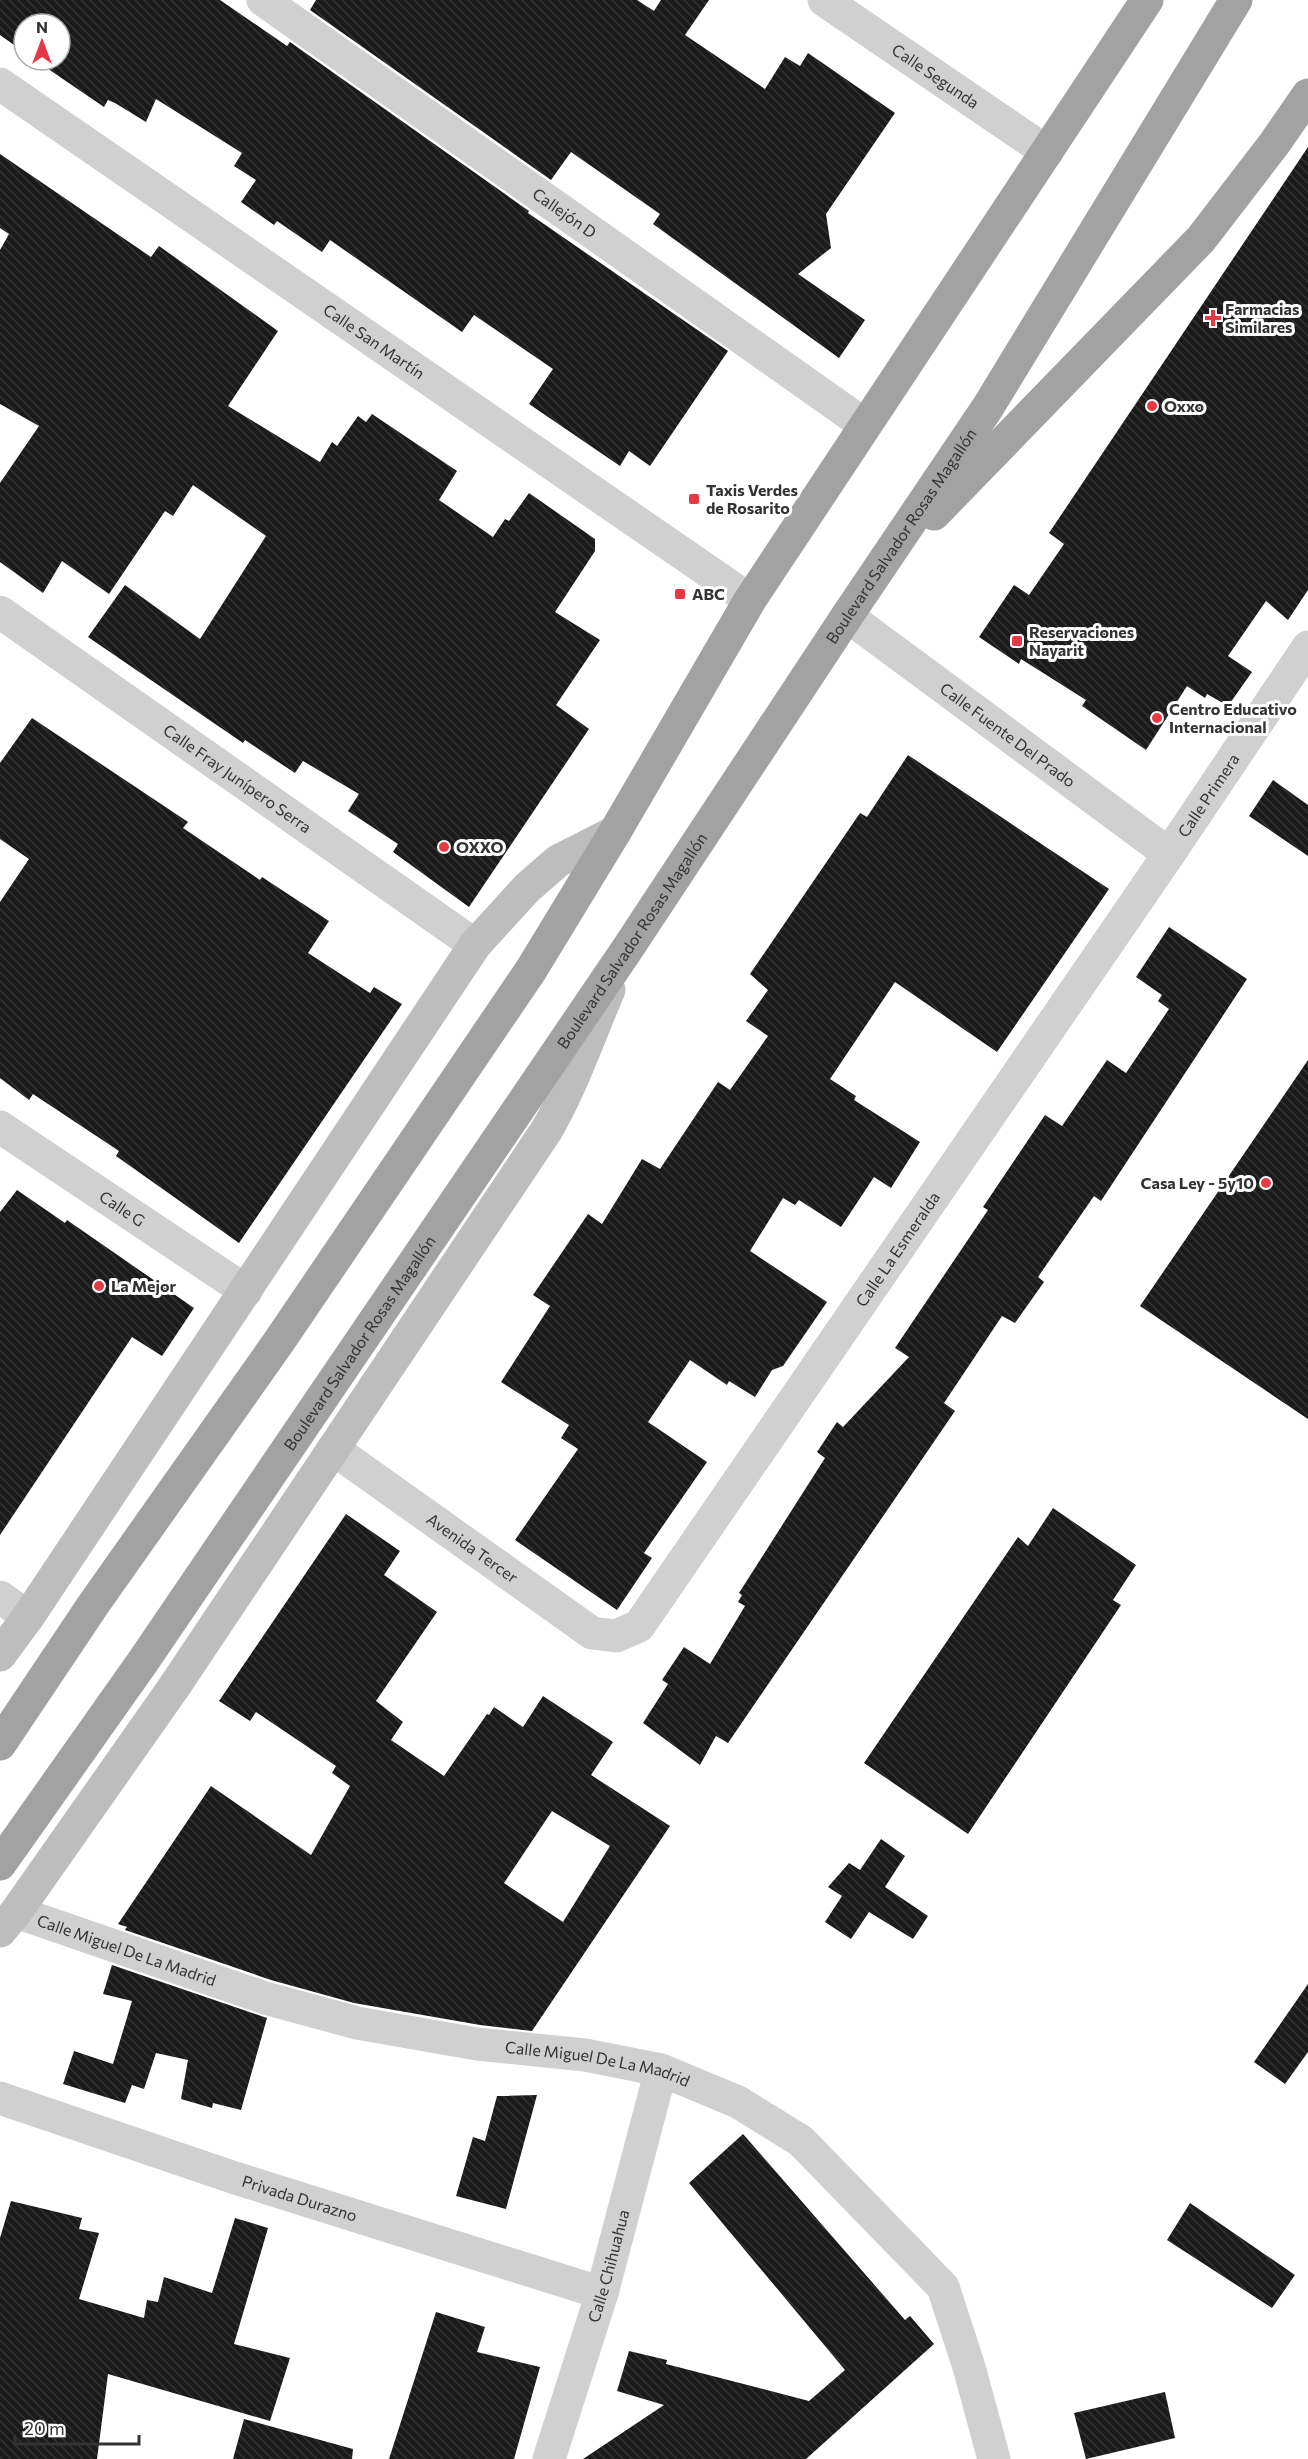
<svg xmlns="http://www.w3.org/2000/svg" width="1308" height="2459" viewBox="0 0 1308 2459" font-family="Commissioner,sans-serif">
<defs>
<pattern id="building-back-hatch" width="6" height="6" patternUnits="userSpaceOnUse" patternTransform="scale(1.5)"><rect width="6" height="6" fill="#1a1a1a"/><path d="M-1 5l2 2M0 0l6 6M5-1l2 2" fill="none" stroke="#333"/></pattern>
</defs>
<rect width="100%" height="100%" fill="#fff"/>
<path fill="url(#building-back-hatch)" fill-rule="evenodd" d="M0,0H220L287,46L290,42L529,211L528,213L728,351L650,466L629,451L620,466L529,404L553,369L474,315L462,332L330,240L322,252L277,221L274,225L241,202L256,180L234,166L242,153L156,99L146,122L115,103L108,100L104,107L35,60H60V24H24V52L0,35Z
M316,0H637L654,11L661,0H709L685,35L765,89L785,57L800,66L808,53L895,113L826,214L831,248L798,274L865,320L839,358L653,224L660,214L571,152L551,180L310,10Z
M1308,147V590L1288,620L1266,601L1228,656L1252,672L1228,706L1207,694L1205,698L1187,686L1146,750L1082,706L1086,700L1021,659L1019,664L979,637L1014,585L1029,595L1064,544L1049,533Z
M0,154L151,257L159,246L278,331L228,406L320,462L332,442L337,446L358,416L366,422L372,414L457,471L439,500L493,537L505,519L509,521L529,493L595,539V551L555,612L600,640L556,705L589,729L469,907L393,852L398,844L348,811L359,794L303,761L295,773L245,740L243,743L88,637L125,585L200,639L266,536L193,485L173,516L165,511L109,594L62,561L43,593L0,562V483L39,426L0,404V250L9,234L0,228Z
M32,718L188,822L183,828L260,880L262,877L329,921L308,953L370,993L374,987L402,1004L239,1243L116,1156L119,1151L33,1094L29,1100L0,1078V902L29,859L0,839V763Z
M908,755L1109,889L997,1052L895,982L830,1079L856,1096L854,1100L920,1142L891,1188L874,1177L841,1227L799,1200L795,1205L783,1198L750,1251L827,1302L783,1366L772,1370L755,1397L729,1381L727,1385L690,1360L648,1422L707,1462L644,1553L652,1558L617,1610L515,1540L578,1449L561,1438L569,1425L501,1382L550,1306L533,1295L588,1214L602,1224L642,1159L660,1169L718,1082L730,1090L768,1036L746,1021L768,990L750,974L860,813L867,817Z
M1273,780L1308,805V856L1249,816Z
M1169,927L1247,979L1101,1201L1094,1196L1038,1277L1044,1282L1015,1323L1002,1316L944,1403L955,1411L728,1743L716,1736L700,1765L643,1723L668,1684L662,1680L684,1647L710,1664L745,1606L738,1602L742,1595L739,1593L825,1458L817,1452L837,1422L843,1427L909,1357L895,1348L988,1210L983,1207L1045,1115L1062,1126L1107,1060L1126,1073L1169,1009L1158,1001L1162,995L1136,977Z
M1308,1060V1419L1140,1306Z
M17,1190L65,1223L67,1220L194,1308L162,1356L132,1337L0,1535V1212Z
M1053,1508L1136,1565L1113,1600L1121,1605L968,1834L864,1763L1018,1537L1028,1546Z
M346,1514L400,1551L384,1575L437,1612L376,1701L403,1722L391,1740L444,1776L487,1714L489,1715L494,1707L523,1727L543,1696L613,1742L591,1775L670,1826L532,2031L480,2025L354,2003L271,1980L125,1930L127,1927L118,1924L211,1786L311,1855L350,1786L332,1773L336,1766L256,1712L250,1721L219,1701ZM552,1811L610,1846L563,1922L504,1883Z
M881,1839L905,1856L885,1887L928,1916L913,1939L869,1912L851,1939L825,1922L842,1896L828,1887L849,1863L860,1870Z
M112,1965L267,2018L241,2110L213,2103L212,2108L181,2099L188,2060L156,2053L144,2089L132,2085L125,2103L63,2084L74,2051L113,2064L132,2001L103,1994Z
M1308,1984V2052L1285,2084L1254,2062Z
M537,2095L506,2209L456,2196L473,2137L485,2141L497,2096Z
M743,2134L905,2320L910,2316L934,2344L806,2459H583L664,2405L617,2391L629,2351L667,2360L666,2364L809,2401L845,2370L689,2183Z
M11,2201L82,2218L79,2229L99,2233L79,2299L144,2318L147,2300L158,2302L164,2277L212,2293L235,2218L268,2228L234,2344L290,2358L270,2421L108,2374L97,2459H0V2238Z
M1190,2203L1295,2275L1272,2308L1167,2240Z
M436,2312L485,2327L477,2352L540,2367L514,2459H389Z
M1165,2392L1175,2438L1086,2459L1074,2413Z
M244,2419L353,2449L352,2459H233Z"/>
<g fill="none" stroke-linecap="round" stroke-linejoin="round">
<g stroke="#d0d0d0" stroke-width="33">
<path id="s1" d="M263,0L865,425"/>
<path id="s2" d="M824,0L1047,152"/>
<path id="s3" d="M0,84L750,600"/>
<path id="s4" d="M0,612L475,945"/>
<path id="s5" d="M847,616L1169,854"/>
<path id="s6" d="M0,1127L246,1291"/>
<path id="s7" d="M333,1449L592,1633L616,1636L639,1626L1169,854L1308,647"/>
<path d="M0,1597L28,1617"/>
<path id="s8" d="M0,2098L235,2178L602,2293"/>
<path id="s9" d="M549,2459L602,2293L661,2070"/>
</g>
<path stroke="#d0d0d0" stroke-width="33" id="s10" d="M16,1912L265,1998L357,2023L477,2044L585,2055L661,2070L738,2102L801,2141L943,2287L969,2367L994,2459"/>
<path stroke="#bdbdbd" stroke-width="33" d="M0,1655L28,1617L475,945L527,888L558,861L615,832
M0,1931L16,1912L174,1687L546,1131C572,1087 588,1038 609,990"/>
<g stroke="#a2a2a2" stroke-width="33">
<path d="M934,514L1201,239L1274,144L1308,95"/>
<path d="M0,1744L93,1605L280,1340L531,970L615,832L750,600L1147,0"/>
<path id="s11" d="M0,1864L144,1660L626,951L847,616L988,407L1236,0"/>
</g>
</g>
<g fill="#e63946" stroke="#fff" stroke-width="2">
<path d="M1210 309h6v6h6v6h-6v6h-6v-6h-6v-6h6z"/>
<circle cx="1152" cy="406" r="6"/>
<rect x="688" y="493" width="12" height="12" rx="3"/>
<rect x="674" y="588" width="12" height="12" rx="3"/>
<rect x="1011" y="635" width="12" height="12" rx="3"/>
<circle cx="1157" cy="718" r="6"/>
<circle cx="444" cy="847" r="6"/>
<circle cx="1266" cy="1183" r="6"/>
<circle cx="99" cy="1286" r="6"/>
</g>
<g text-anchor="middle" stroke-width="6" stroke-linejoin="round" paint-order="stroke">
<g font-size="16" fill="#333" stroke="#fff">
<text dy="6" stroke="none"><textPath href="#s2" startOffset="135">Calle Segunda</textPath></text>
<text dy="6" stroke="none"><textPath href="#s1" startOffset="369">Callejón D</textPath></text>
<text dy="6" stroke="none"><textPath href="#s3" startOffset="454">Calle San Martín</textPath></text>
<text dy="6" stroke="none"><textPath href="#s11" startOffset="1605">Boulevard Salvador Rosas Magallón</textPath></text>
<text dy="6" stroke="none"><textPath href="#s5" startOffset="200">Calle Fuente Del Prado</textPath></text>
<text dy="6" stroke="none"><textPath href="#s4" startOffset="290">Calle Fray Junípero Serra</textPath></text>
<text dy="6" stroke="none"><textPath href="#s7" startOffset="1374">Calle Primera</textPath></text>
<text dy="6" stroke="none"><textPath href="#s11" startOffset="1119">Boulevard Salvador Rosas Magallón</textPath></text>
<text dy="6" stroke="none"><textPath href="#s6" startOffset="147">Calle G</textPath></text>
<text dy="6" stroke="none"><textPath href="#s7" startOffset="824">Calle La Esmeralda</textPath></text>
<text dy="6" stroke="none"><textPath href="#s11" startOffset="633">Boulevard Salvador Rosas Magallón</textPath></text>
<text dy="6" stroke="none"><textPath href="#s7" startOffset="171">Avenida Tercer</textPath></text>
<text dy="6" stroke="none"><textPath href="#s10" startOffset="117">Calle Miguel De La Madrid</textPath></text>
<text dy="6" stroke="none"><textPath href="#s10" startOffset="603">Calle Miguel De La Madrid</textPath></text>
<text dy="6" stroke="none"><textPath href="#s8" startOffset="316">Privada Durazno</textPath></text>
<text dy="6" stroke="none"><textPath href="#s9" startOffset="202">Calle Chihuahua</textPath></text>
</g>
<g font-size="16" font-weight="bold" fill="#333" stroke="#fff" text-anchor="start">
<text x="1225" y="315">Farmacias<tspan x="1225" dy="18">Similares</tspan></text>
<text x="1164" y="412">Oxxo</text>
<text x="706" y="496">Taxis Verdes<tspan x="706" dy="18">de Rosarito</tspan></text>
<text x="692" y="600">ABC</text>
<text x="1029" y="638">Reservaciones<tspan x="1029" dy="18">Nayarit</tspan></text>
<text x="1169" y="715">Centro Educativo<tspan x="1169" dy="18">Internacional</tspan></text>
<text x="456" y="853">OXXO</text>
<text x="1254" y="1189" text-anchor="end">Casa Ley - 5y10</text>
<text x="111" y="1292">La Mejor</text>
</g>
</g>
<g transform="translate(42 42)"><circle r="28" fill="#ffffff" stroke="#adadad" stroke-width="1.5"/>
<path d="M0-4.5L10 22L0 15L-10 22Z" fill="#e63946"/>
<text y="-9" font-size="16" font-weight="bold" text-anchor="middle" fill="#333333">N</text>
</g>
<path d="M15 2435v9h124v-9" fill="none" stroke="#333333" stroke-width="3"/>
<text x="24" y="2435" font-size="18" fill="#333333" stroke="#ffffff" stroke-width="4.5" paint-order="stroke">20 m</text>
</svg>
